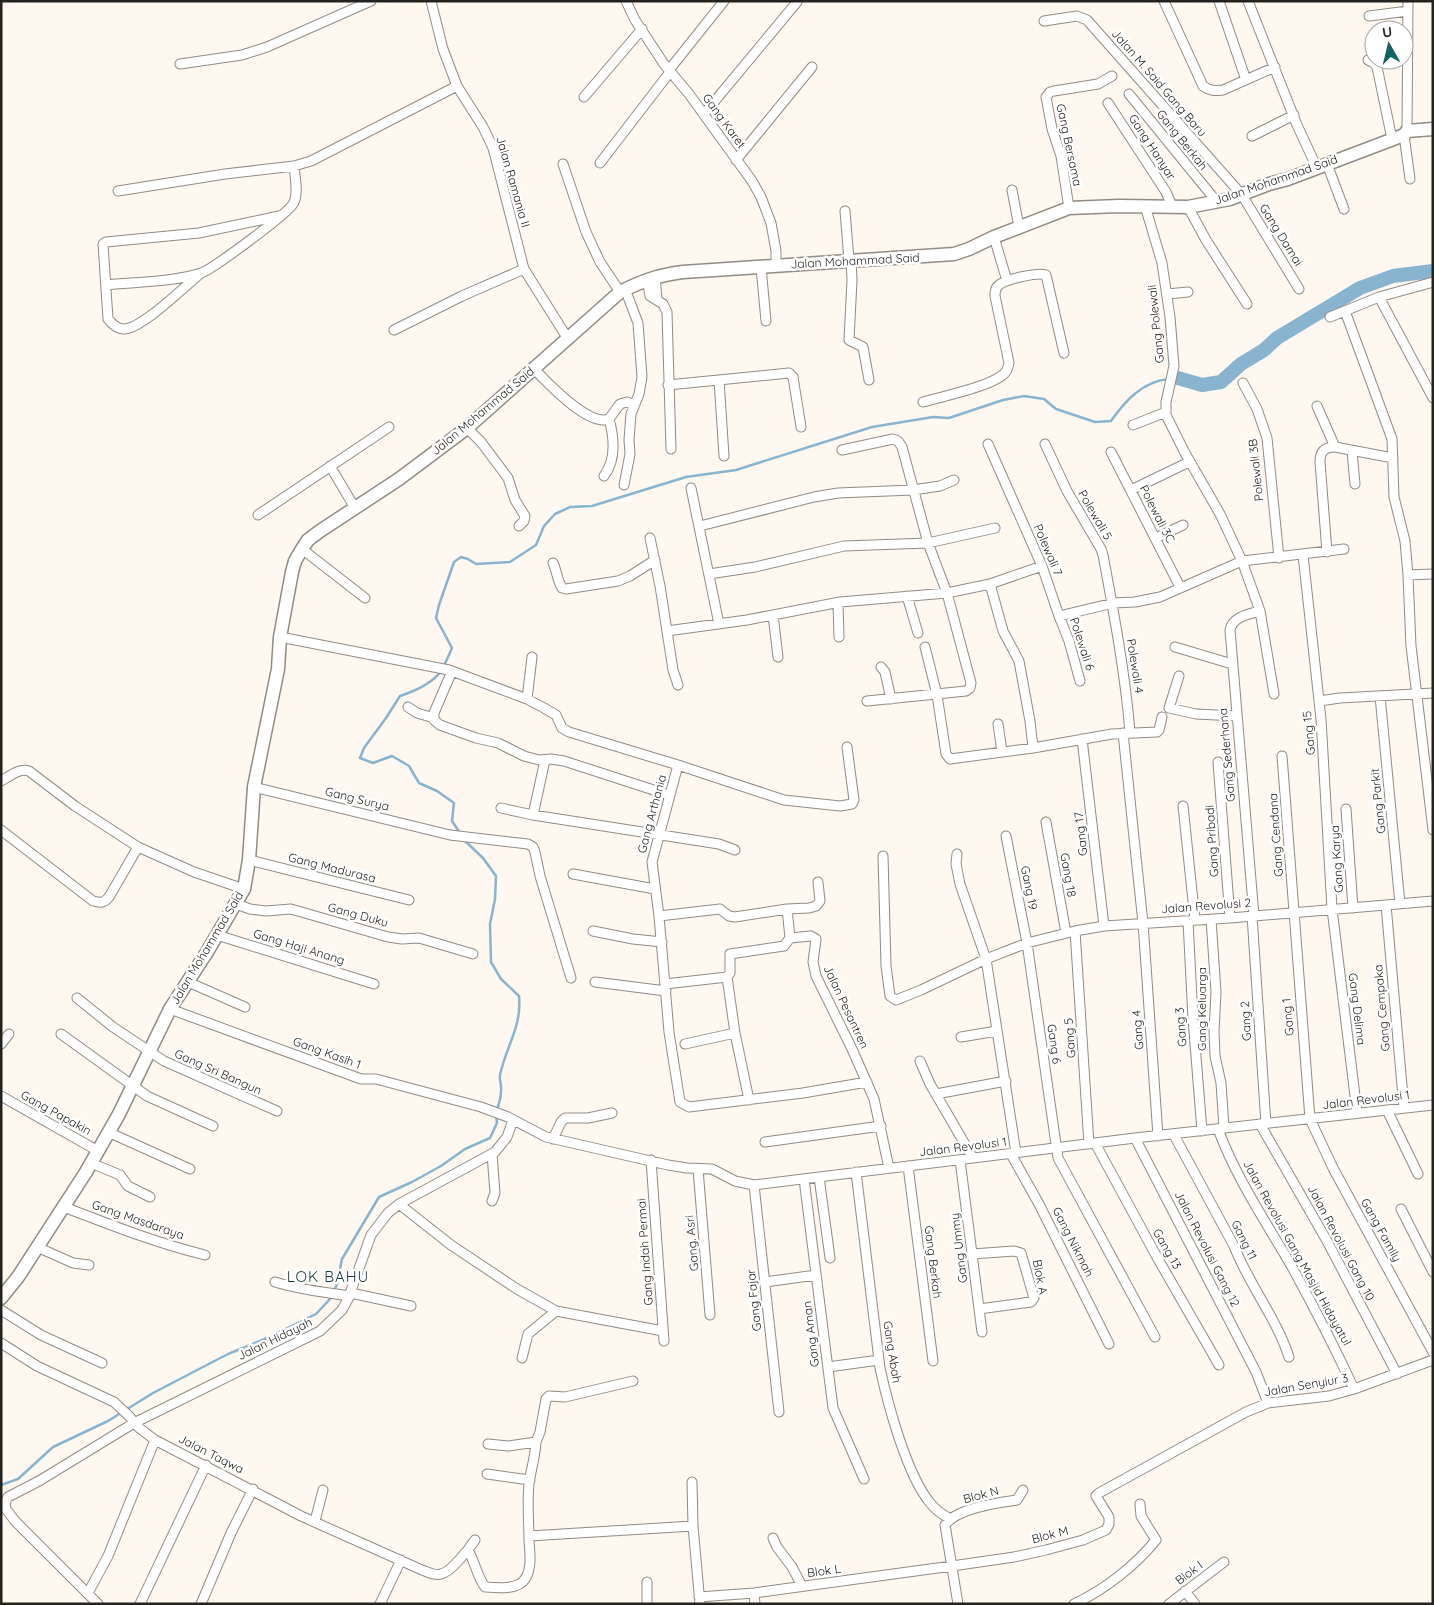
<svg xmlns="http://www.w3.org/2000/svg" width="1434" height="1605" viewBox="0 0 1434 1605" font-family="Quicksand,sans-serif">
<rect width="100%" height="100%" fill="#fef8f0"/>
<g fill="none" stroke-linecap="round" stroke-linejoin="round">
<path stroke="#88b4d0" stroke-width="2.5" d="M444,666L452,648L436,618L439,605L454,562L461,557L468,559L476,564L510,562L536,545L544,526L555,514L570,507L592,506L686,477L736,470L872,427L933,417L949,418L1003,400L1024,396L1044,399L1056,409L1095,422L1111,421C1125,401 1143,381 1169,379
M441,671C432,684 415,691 400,696L386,718L364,748L360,758L373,763L392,756L409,766L419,783L437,791L454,803L452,821L460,833
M464,840L483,858L496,876L495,899L490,924L491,962L501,979L519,996C522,1027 506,1046 500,1075C499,1081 502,1085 501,1091C501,1097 499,1104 497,1110
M1,1485L18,1479L53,1447L108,1421L153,1393L228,1354L267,1338L316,1314L331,1298L337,1284L342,1259L379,1197L412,1182L441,1166L465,1149L490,1138L497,1123L496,1115"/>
<path stroke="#88b4d0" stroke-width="14" d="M1178,378L1202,385L1221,382L1241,364L1264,350L1277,338L1360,288L1393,276L1433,271"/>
<g stroke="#918b84" stroke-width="11">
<path id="street" d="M431,1L443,49L457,86L483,127L493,148L524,269L568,339
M626,1L635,20L664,64L689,94L752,181L761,197L771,223L776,251V266
M1164,1L1203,86C1210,91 1215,91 1223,90L1275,67
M1219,1L1246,80
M1248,1L1297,125L1317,168
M1369,16L1408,11
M1044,21L1077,16L1087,20L1242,195L1299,289
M1368,60L1374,63L1377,67L1392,139
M180,64L242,55L267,47L371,1
M669,70L724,1
M1129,94L1217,202
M584,97L642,29
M1108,103L1166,192L1172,206
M704,114L797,2
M1407,131L1408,1
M1404,135L1410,179
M1252,136L1294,115
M736,160L812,67
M600,163L670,72
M563,164L586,232L600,262L620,292
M1327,164L1344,209
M1012,190L1019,227
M118,191L225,174L294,166L311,161L457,86
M1145,206L1162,263L1170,317L1174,366L1166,402V415L1185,453L1220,514L1242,561L1260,611L1274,694
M1188,207L1206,240L1247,304
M1069,208L1061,156L1052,129L1046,97L1050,92L1054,91L1098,84L1112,76
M845,211L849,260
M994,237L1007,281
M851,260L852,280L849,340L863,347L869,380
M761,267L766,321
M201,273C186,285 142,329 124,329C117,329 112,324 108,319L103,244L106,242L199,233L279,216
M655,276L657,299
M647,279L650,296L663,304L667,312L671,449
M106,285C136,282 173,282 201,273C213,269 287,214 293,204C299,195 295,177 294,166
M1167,294L1188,292
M1379,297L1433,398
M1345,311L1392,439L1394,497L1405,541L1408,575
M1330,317L1379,297L1433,282
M394,330L462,296L524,269
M534,369C547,382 588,427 609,419L620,404L627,402L634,405
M719,380L724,456
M1243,383L1257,409L1267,438L1279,558
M668,385L789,373L793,377L801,427
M923,402C944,396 989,387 1004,374C1007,371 1008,368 1009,363L995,296C995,292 995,288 999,285C1005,279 1039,272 1046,275L1064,353
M1317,406L1335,447
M1133,425L1166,412
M467,428L481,442L508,478L515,500L525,516L524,521L519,526
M988,444L1042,566L1059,616L1113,603L1135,602L1160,597L1242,561L1344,549
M1045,444L1067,491L1101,549L1103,555C1114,614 1125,672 1130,732
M842,450L893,439L898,441L902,447L928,543L947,593L971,683L970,688L966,691L867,701
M1352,451L1355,484
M1111,452L1180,587
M330,466L355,508
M604,476C616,460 614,437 609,419
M624,485L630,454L629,440L631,414L639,394L642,377L638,323L625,289
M691,488L719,624
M1131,490L1189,462
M258,515L389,427
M700,526L814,497L838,493L913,490L940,486L954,480
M650,538L660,586L673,670L678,685
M1156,538L1183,525
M302,549L365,598
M1327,552L1320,462C1320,452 1324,447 1335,447L1393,458
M1303,555L1321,719L1332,909L1357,1112
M553,563C557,571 557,580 562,588L566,589L618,581L630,576L655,560
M709,574L755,567L844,546L928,543L995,528
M1433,574L1408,575L1411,646L1433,830
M990,584L1003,631L1019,661L1030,721L1033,748
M907,596L918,633
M838,603L839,637
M773,615L778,657
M1059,616L1069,641L1080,681
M667,631L747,620L840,602L947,593L990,584L1042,566
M280,637L449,670L527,699L544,708L556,715L562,728L569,732L678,765L652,862L659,916L669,1032L680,1102L689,1107L803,1093L867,1082
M925,647L937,695L946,754L950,759L1033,748L1112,734L1157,732L1159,730L1162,717
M1175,647L1232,664
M881,667L885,672L891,699
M452,671L434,713V720L440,725L476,738L498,743L524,756L539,760L551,759L564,761L669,795
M1179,676L1169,708L1196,714L1236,716
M1380,696L1400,904
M527,699L532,657
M1319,701L1340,698L1433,693
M408,707L417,713L434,718
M998,724L1002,752
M1123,733L1143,923L1158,1136
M1082,739L1104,926
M1282,756L1310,1119L1333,1168L1433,1352
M1218,762L1230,918
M678,765L784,800L840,806L852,804L854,800L847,747
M1,781C10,776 19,768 29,771L75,806L138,847L194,872L244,889
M254,787L450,835L528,844L533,847L535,852L540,876L571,978
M1183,806L1195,920
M501,808L533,815L719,844L735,850
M1346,809L1353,908
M533,815L545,760
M1046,822L1066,933
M1,830L93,901C101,903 104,903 109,897L138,847
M1006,836L1027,943L1058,1158L1155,1337
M957,854L956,864L960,884L986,959L1016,1153
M883,856L886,966L890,996L896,1000L921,990L986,959L1027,943L1075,931L1104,926L1230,918L1433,901
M249,860L409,900
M573,874L655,889
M236,904L250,909L266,911L291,909L388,937L402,939L419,938L473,954
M1386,905L1404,1108
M659,916L720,909L729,916L735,917L787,909L809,908L816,906L820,901L818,882
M1252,916L1266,1124
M1254,916L1230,630C1232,617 1249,614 1260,611
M1211,919L1216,992L1214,1032L1215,1056L1221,1083L1224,1128
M1188,921L1193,1019L1202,1131
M593,931L633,939L662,942
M1075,931L1089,1144
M217,935L374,984
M790,938L811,936L816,939L813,962L816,976L852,1049L874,1099L889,1168
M727,977L735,1033L749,1100
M188,982L245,1007
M595,982L666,991
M665,984L727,977L730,973V954L784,946L790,938L787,909
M77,998L113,1027L164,1061L277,1111
M170,1009L361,1079H376L481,1107L508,1117L546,1137L668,1165L687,1168L712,1169L735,1181L754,1185L1135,1138L1433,1105
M61,1034L147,1096L213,1126
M961,1037L997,1031
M1,1044L9,1034
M685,1044L735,1033
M920,1061L930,1084L973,1158
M936,1094L1006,1081
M1,1096L98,1151
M1387,1110L1418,1174
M1260,1124L1327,1241L1397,1374
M1218,1129C1236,1178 1266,1222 1292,1267C1314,1307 1335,1348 1354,1389
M108,1132L190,1169
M1174,1135L1234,1246C1249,1285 1276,1317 1289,1357
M1135,1138L1256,1372L1268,1403
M553,1139L561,1122L565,1118H588L612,1113
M765,1142L881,1126
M1095,1143L1158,1259L1219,1365
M1011,1154L1039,1204L1109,1344
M651,1160L664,1341
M960,1160L982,1332
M91,1163L120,1175L128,1186L150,1197
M908,1166L933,1361
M698,1169L710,1315
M856,1172L880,1368C888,1405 907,1476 931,1504C936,1510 943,1515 949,1518
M819,1177L830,1258
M804,1179L833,1408L864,1479
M754,1185L779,1412
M492,1201L495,1193L492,1154
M399,1204L451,1245L517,1289L556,1311L663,1331
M64,1207C111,1225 156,1243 205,1255
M1401,1209L1433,1272
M37,1247L73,1263L89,1265
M972,1254L1014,1251L1021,1253L1034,1298L1031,1302L979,1309
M275,1282C300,1290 324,1292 350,1296
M765,1282L816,1275
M351,1293L411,1306
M1,1310L41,1335L102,1363
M1,1343L37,1366L114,1402L129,1416L138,1427L155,1440L301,1516L422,1570C428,1572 435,1576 441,1574C451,1572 469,1549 475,1540
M522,1358L528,1334L556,1311
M828,1367L879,1360
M536,1442L540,1432L546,1399L549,1396L565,1397L633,1381
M487,1474L530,1480
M692,1482L693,1526L700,1604
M315,1521L323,1490
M529,1536L693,1526
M773,1538L777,1547L792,1567L802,1586
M468,1550C475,1562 477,1576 485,1587C497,1588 518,1590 525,1579C532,1569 530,1553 529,1541C529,1522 527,1503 529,1484C531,1469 535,1458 536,1442L508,1446L488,1444
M647,1582V1604
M1185,1591L1195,1604
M88,1593L108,1556L155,1440
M754,1593L755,1604
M699,1597L754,1593L952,1566L1014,1557L1046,1550L1083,1540L1106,1530L1109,1524V1517L1096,1496L1099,1493L1246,1412L1268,1403L1329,1396L1354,1389L1433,1360
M98,1604L15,1521L6,1509L5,1503L8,1497L39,1481L134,1423L320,1331L342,1310L348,1299L371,1235L388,1213L399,1204L495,1152L507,1137L513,1120
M140,1604L206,1465
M201,1604L231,1533L253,1489
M380,1604L401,1560
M958,1604L945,1525C957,1508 997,1503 1017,1500L1023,1490
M1074,1604C1104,1590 1135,1566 1156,1540L1141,1516L1140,1504
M1169,1604L1224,1562"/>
</g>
<g stroke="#918b84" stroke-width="15">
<path id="secondary" d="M1,1298L18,1277L86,1172L119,1114L170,1009L207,952L244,889L249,860L254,787L278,669L280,637L292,572L295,561L302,549L308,540L320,531L399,479L467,428L620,292C642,281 658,275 683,272L954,254L969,249L994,237L1069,208L1119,206L1188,207L1230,199L1269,184L1288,179L1404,135L1407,131L1433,129"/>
</g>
<use href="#street" stroke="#fff" stroke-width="9"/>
<use href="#secondary" stroke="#fff" stroke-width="12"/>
</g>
<g text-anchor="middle" stroke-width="5" stroke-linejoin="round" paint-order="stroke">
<g font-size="12" fill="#24221f" stroke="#fff">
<text transform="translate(1159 83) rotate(49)" y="4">Jalan M. Said Gang Baru</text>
<text transform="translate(724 121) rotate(54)" y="4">Gang Karet</text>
<text transform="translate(1182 140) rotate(51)" y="4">Gang Berkah</text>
<text transform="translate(1069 145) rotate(78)" y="4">Gang Bersama</text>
<text transform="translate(1152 147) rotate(57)" y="4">Gang Hanyar</text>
<text transform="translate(1276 180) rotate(-19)" y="4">Jalan Mohammad Said</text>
<text transform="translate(513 182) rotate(74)" y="4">Jalan Ramania II</text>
<text transform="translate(1281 235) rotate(58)" y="4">Gang Damai</text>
<text transform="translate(855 261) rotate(-3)" y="4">Jalan Mohammad Said</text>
<text transform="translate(1156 324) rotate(-96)" y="4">Gang Polewali</text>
<text transform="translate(483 411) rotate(-40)" y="4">Jalan Mohammad Said</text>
<text transform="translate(1256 470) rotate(-96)" y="4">Polewali 3B</text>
<text transform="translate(1157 514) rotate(63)" y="4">Polewali 3C</text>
<text transform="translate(1095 515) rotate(60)" y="4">Polewali 5</text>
<text transform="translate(1048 550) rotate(67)" y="4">Polewali 7</text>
<text transform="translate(1082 644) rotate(72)" y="4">Polewali 6</text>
<text transform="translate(1135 666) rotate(81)" y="4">Polewali 4</text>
<text transform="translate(1309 733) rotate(-95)" y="4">Gang 15</text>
<text transform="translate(1227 755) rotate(-95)" y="4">Gang Sederhana</text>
<text transform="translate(357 799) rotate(14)" y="4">Gang Surya</text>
<text transform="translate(1378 801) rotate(-96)" y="4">Gang Parkit</text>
<text transform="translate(652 814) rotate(-75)" y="4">Gang Arthania</text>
<text transform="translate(1081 834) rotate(-96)" y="4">Gang 17</text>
<text transform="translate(1276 835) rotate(-94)" y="4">Gang Cendana</text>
<text transform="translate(1212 841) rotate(-94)" y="4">Gang Pribadi</text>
<text transform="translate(1337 859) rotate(-94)" y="4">Gang Karya</text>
<text transform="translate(332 868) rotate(14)" y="4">Gang Madurasa</text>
<text transform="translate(1068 875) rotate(80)" y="4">Gang 18</text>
<text transform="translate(1029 888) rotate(79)" y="4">Gang 19</text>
<text transform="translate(1206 906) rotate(-4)" y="4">Jalan Revolusi 2</text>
<text transform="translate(358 915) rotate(15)" y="4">Gang Duku</text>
<text transform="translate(299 947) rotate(17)" y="4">Gang Haji Anang</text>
<text transform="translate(207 948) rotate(-59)" y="4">Jalan Mohammad Said</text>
<text transform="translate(846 1007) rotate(65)" y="4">Jalan Pesantren</text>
<text transform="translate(1382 1008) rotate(-95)" y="4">Gang Cempaka</text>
<text transform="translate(1202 1009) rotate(-90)" y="4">Gang Keluarga</text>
<text transform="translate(1357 1009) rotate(83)" y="4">Gang Delima</text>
<text transform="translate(1288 1017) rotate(-95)" y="4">Gang 1</text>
<text transform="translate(1246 1021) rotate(-93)" y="4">Gang 2</text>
<text transform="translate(1181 1027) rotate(-94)" y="4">Gang 3</text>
<text transform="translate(1138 1030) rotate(-94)" y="4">Gang 4</text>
<text transform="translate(1070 1038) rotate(-94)" y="4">Gang 5</text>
<text transform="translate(1054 1044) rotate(82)" y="4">Gang 6</text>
<text transform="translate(327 1053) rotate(20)" y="4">Gang Kasih 1</text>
<text transform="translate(218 1072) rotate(24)" y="4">Gang Sri Bangun</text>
<text transform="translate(1366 1100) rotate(-7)" y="4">Jalan Revolusi 1</text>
<text transform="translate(56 1113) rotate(29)" y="4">Gang Papakin</text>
<text transform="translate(963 1147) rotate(-7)" y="4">Jalan Revolusi 1</text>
<text transform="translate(138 1220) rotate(19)" y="4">Gang Masdaraya</text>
<text transform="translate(1381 1230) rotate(61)" y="4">Gang Family</text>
<text transform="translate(1244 1240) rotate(64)" y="4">Gang 11</text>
<text transform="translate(1073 1242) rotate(63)" y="4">Gang Nikmah</text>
<text transform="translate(692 1243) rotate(-95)" y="4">Gang. Asri</text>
<text transform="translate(1341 1243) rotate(62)" y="4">Jalan Revolusi Gang 10</text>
<text transform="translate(959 1248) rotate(-97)" y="4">Gang Ummy</text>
<text transform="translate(1167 1249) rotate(60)" y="4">Gang 13</text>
<text transform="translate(1207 1249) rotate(63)" y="4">Jalan Revolusi Gang 12</text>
<text transform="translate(645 1252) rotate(-94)" y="4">Gang Indah Permai</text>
<text transform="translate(1297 1253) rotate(61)" y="4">Jalan Revolusi Gang Masjid Hidayatul</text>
<text transform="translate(933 1262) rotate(83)" y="4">Gang Berkah</text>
<text transform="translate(1040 1277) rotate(79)" y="4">Blok A</text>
<text transform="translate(754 1300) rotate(-96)" y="4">Gang Fajar</text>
<text transform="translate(811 1334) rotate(-97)" y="4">Gang Aman</text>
<text transform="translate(275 1339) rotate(-26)" y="4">Jalan Hidayah</text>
<text transform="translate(892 1352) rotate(81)" y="4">Gang Abah</text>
<text transform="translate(1306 1385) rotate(-10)" y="4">Jalan Senyiur 3</text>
<text transform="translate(211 1454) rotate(27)" y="4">Jalan Taqwa</text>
<text transform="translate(981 1495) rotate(-15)" y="4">Blok N</text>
<text transform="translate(1050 1535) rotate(-14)" y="4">Blok M</text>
<text transform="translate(824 1571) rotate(-8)" y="4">Blok L</text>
<text transform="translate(1189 1573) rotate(-37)" y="4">Blok I</text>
</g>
<g font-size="15" letter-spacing="1" fill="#1a3c3b" stroke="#fff">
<text x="328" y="1282">LOK BAHU</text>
</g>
</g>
<rect width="1434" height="1605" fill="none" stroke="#24221f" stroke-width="5"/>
<g transform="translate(1389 45) rotate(352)"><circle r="24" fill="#ffffff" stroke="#a7a7a5"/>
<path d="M0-4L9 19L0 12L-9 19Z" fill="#13625f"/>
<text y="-8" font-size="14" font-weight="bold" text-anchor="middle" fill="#24221f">U</text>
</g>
</svg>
